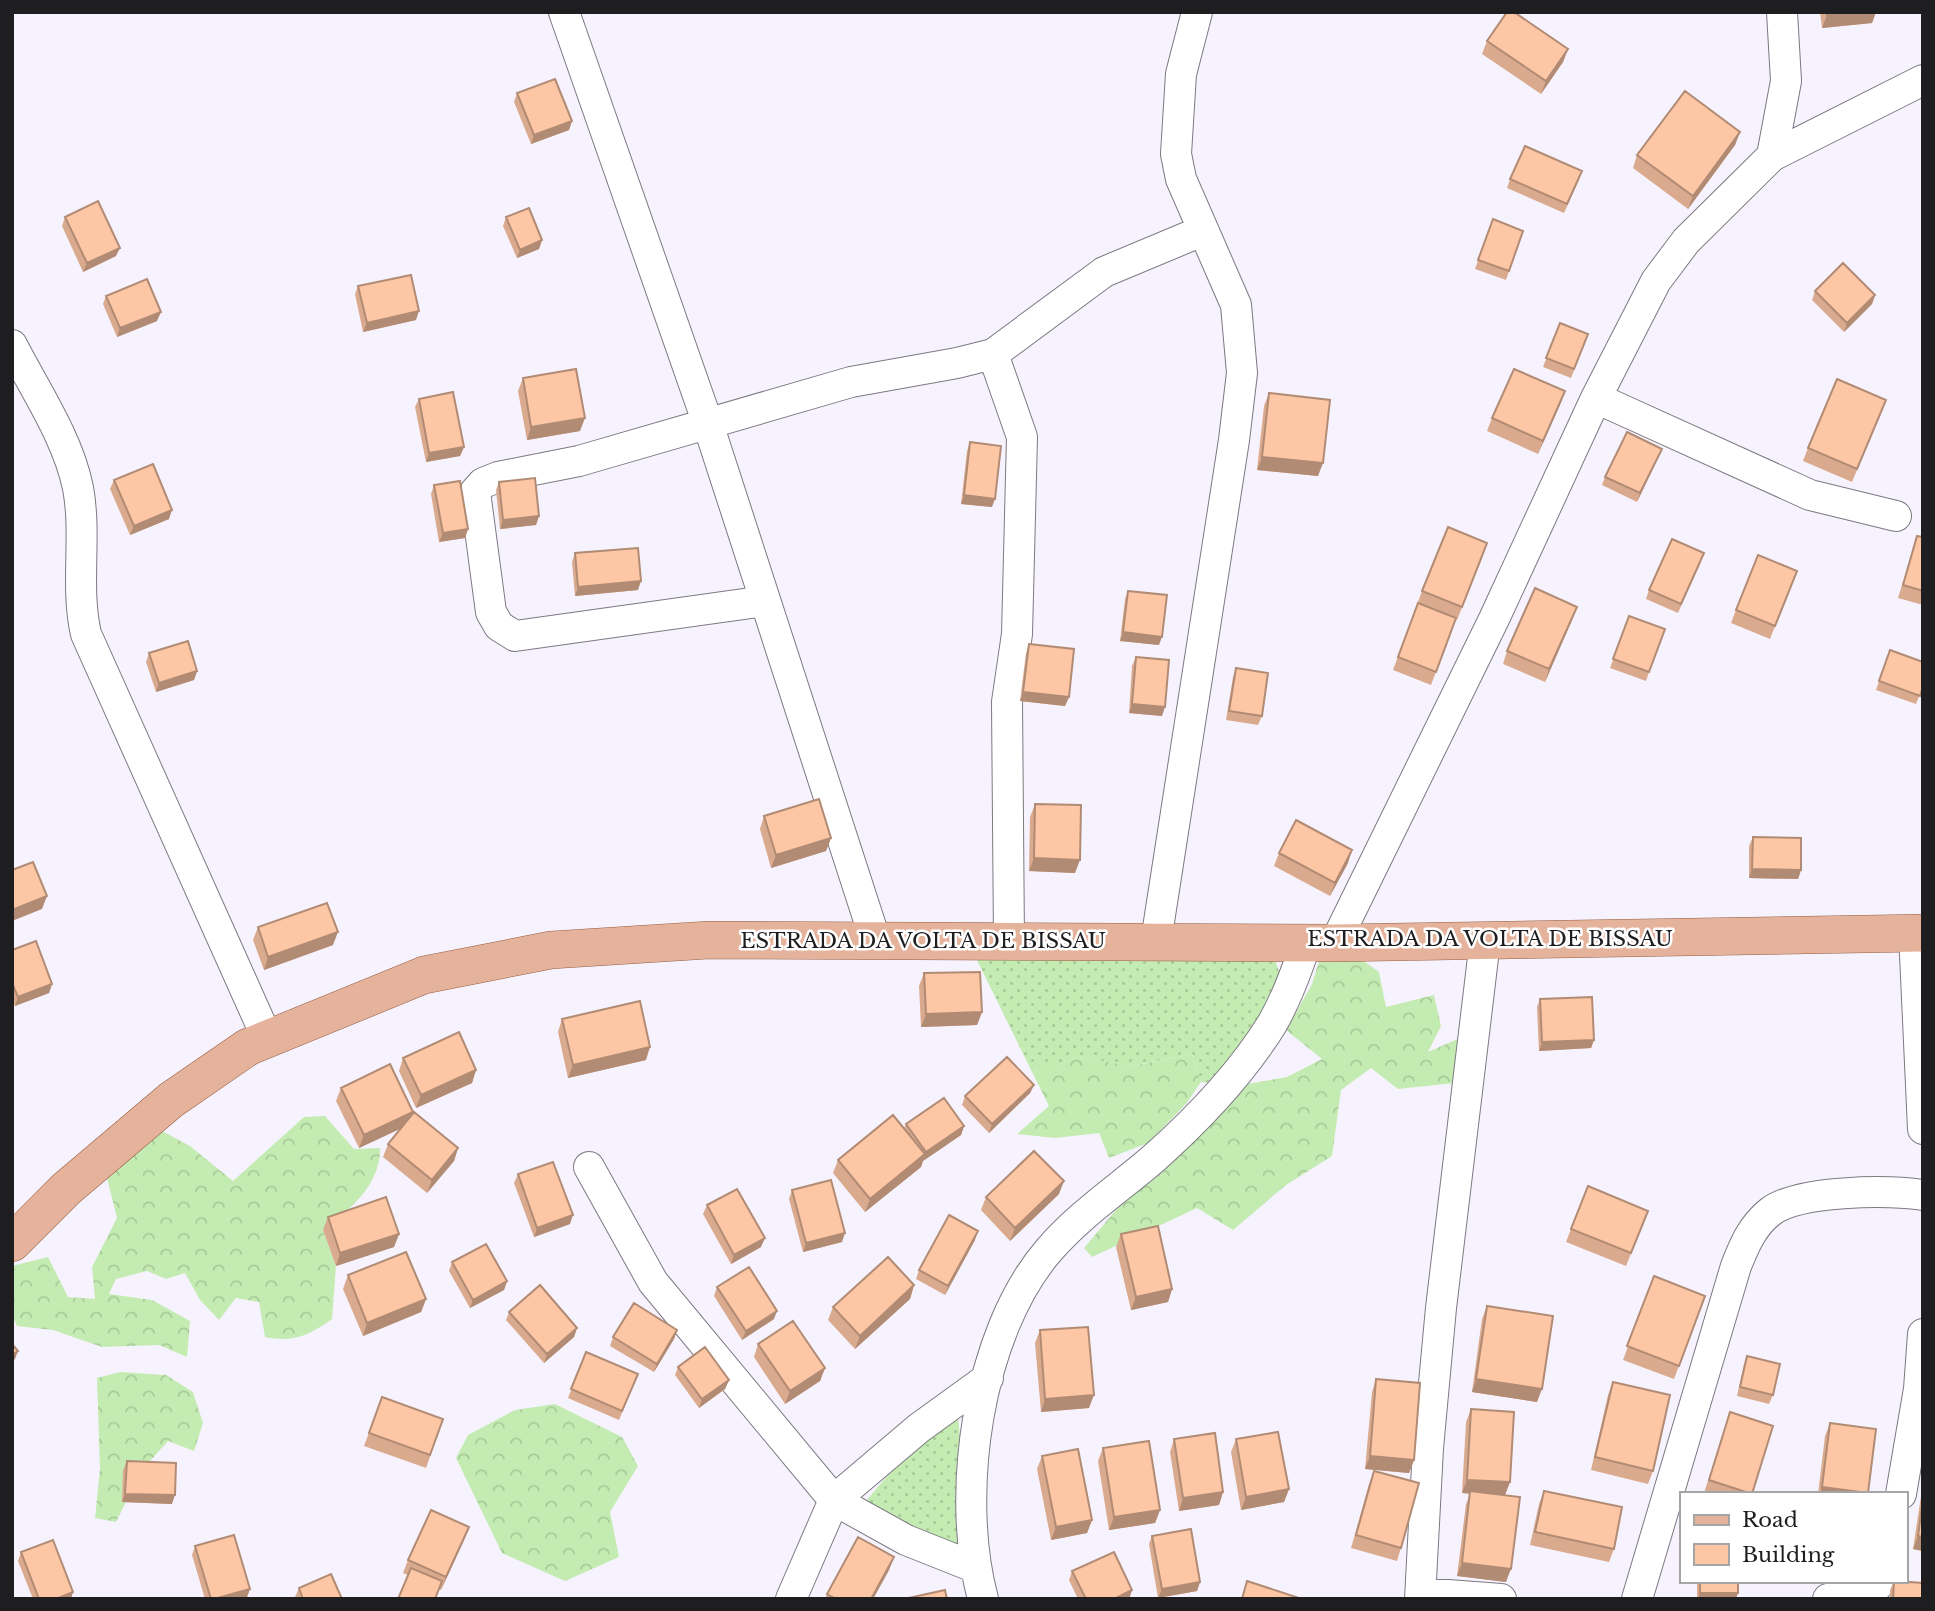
<svg xmlns="http://www.w3.org/2000/svg" width="1935" height="1611" viewBox="0 0 1935 1611" font-family="'Libre Baskerville',serif">
<defs>
<pattern id="grass-dots" width="8" height="8" patternUnits="userSpaceOnUse" patternTransform="scale(1.75)"><rect width="8" height="8" fill="#c4ecb2"/><path d="M2 2h.1M6 6h.1" fill="none" stroke="#a8ca99" stroke-width="1.8" stroke-linecap="round"/></pattern>
<pattern id="forest-crowns" width="20" height="18" patternUnits="userSpaceOnUse" patternTransform="scale(1.75)"><rect width="20" height="18" fill="#c4ecb2"/><path d="M2 6a3 3 0 1 1 6 0M12 15a3 3 0 1 1 6 0" fill="none" stroke="#a8ca99"/></pattern>
</defs>
<rect width="100%" height="100%" fill="#f7f3fe"/>
<path fill="url(#grass-dots)" d="M972,950L1255,953L1276,962L1282,982L1232,1066L1206,1083L1201,1082L1192,1054L1131,1066L1079,1057L1055,1066H1040L1033,1074Z
M957,1408L973,1557L853,1516L930,1426Z"/>
<path fill="url(#forest-crowns)" d="M1321,955L1358,957L1379,972L1386,1007L1434,995L1441,1026L1428,1052L1469,1034L1474,1081L1398,1089L1371,1068L1341,1090L1332,1156L1286,1185L1233,1230L1197,1208L1092,1257L1084,1248L1125,1199L1247,1084L1287,1077L1322,1059L1286,1030L1312,984Z
M1192,1054L1201,1082L1186,1104L1148,1143L1109,1158L1099,1133L1055,1138L1017,1134L1049,1106L1033,1074L1040,1066H1055L1079,1057L1132,1066Z
M325,1116L354,1149L380,1148C381,1184 350,1210 323,1230L336,1266L332,1319C310,1335 293,1343 265,1337L259,1302L236,1298L219,1320L200,1300L185,1273L166,1279L147,1271L116,1279L109,1294L152,1300L190,1321L187,1357L159,1345L102,1347L53,1330L17,1326L12,1315V1266L48,1257L68,1297L95,1299L92,1267L117,1218L105,1170L153,1126L190,1146L233,1181L304,1117Z
M120,1372L166,1375L193,1392L203,1423L194,1451L168,1441L142,1470L116,1522L95,1518L100,1469L97,1378Z
M555,1404L622,1437L638,1466L610,1512L619,1557L565,1581L502,1553L456,1458L468,1435L515,1410Z"/>
<g fill="none" stroke-linecap="round" stroke-linejoin="round">
<g stroke="#7c7982" stroke-width="32">
<path id="minor" d="M564,12L708,424L875,939
M1772,156L1786,81L1782,12
M12,345C35,390 68,438 78,488C87,536 75,586 86,634L267,1038
M993,354L1022,437L1017,634L1007,702L1009,941
M1596,398L1810,495L1896,516
M765,601L515,636L499,626L491,612L475,492L483,483L498,477L579,461L851,382L957,363L993,354L1104,272L1202,231
M1914,933L1923,1129
M1156,941L1234,440L1242,373L1236,305L1181,179L1176,154L1181,74L1197,12
M1335,943L1494,619L1596,398L1656,281L1686,241L1772,156L1923,80
M589,1167L653,1282L834,1500L906,1540L974,1567
M1901,1494L1919,1389L1923,1334
M1421,1593L1501,1599
M791,1599L834,1500L919,1428L988,1378
M983,1599C955,1495 977,1333 1049,1250C1079,1215 1118,1189 1153,1159C1197,1120 1241,1074 1272,1024C1287,998 1297,969 1307,941
M1420,1599L1428,1448L1441,1308L1485,941
M1637,1599L1736,1266C1744,1246 1752,1226 1770,1212C1798,1190 1887,1190 1923,1195
M1828,1599L1878,1585"/>
</g>
<g stroke="#945e44" stroke-width="38">
<path id="major" d="M12,1243L66,1189L171,1100L248,1047L424,975L551,950L709,940L1335,943L1923,933"/>
</g>
<use href="#minor" stroke="#fff" stroke-width="30"/>
<use href="#major" stroke="#e5b39b" stroke-width="37"/>
</g>
<path fill="#daaa8e" d="M1820,12H1876L1872,23L1822,28Z
M1487,41L1568,49L1563,62L1541,94L1482,54Z
M517,93L572,121L569,130L531,144L514,102Z
M1740,132L1735,145L1688,209L1633,168L1637,155Z
M1510,179L1579,180L1564,213L1507,188Z
M65,217L116,256L83,272L62,226Z
M506,217L542,240L539,249L517,258L503,226Z
M1493,219L1523,231L1506,280L1475,269Z
M358,286L416,320L363,332L355,294Z
M1815,291L1875,295L1872,304L1844,332L1812,300Z
M106,296L157,321L117,337L103,304Z
M1560,323L1588,334L1571,378L1543,367Z
M523,378L580,431L527,440L518,391Z
M1565,391L1538,454L1487,431L1492,418Z
M1269,393L1318,476L1257,470L1264,406Z
M419,399L464,447L460,456L426,462L415,407Z
M1886,400L1852,482L1803,461L1808,448Z
M970,442L992,507L961,504L967,451Z
M1658,458L1637,502L1602,485L1605,477Z
M114,480L169,519L130,535L110,489Z
M499,482L539,516L536,525L500,529L496,490Z
M434,485L468,529L465,538L439,542L431,494Z
M1917,536L1923,537V605L1898,598Z
M575,553L638,590L575,596L572,562Z
M1483,556L1457,620L1456,619L1431,685L1393,670L1422,591Z
M1701,562L1678,613L1646,599L1649,590Z
M1797,571L1770,639L1731,623L1736,610Z
M1128,591L1159,645L1120,641L1125,599Z
M1629,616L1649,672L1646,681L1610,668Z
M1572,620L1545,682L1503,664L1507,651Z
M1029,644L1069,697L1065,706L1020,701L1026,653Z
M1890,650L1923,687L1916,704L1876,690Z
M149,653L197,671L194,680L156,692L146,662Z
M1136,657L1162,716L1129,713L1132,666Z
M1236,668L1262,716L1258,725L1226,720L1233,677Z
M1035,804L1075,873L1029,871L1030,817Z
M764,816L831,838L826,851L771,868L760,829Z
M1753,837L1801,870L1798,879L1749,878V846Z
M1279,853L1348,863L1330,896L1274,866Z
M258,927L333,945L264,970L253,940Z
M12,950L52,984L49,993L15,1006L12,1000Z
M924,973L982,1012L977,1025L921,1027L919,986Z
M1540,999L1594,1040L1591,1048L1539,1051L1537,1007Z
M562,1019L646,1060L568,1078L558,1032Z
M403,1058L476,1070L472,1083L416,1108L399,1071Z
M1034,1085L1030,1093L989,1133L962,1105L965,1096Z
M341,1088L411,1117L458,1148L454,1161L427,1193L383,1157L388,1144L402,1128L359,1148L336,1101Z
M906,1124L964,1126L961,1135L923,1161L921,1167L865,1212L833,1173L838,1160L904,1128Z
M518,1174L570,1224L534,1237L514,1183Z
M792,1190L842,1242L803,1252L789,1199Z
M1059,1194L1010,1241L981,1210L986,1197Z
M707,1205L761,1247L731,1264L703,1214Z
M328,1217L399,1234L394,1247L336,1266L323,1230Z
M1643,1224L1626,1266L1566,1242L1571,1229Z
M1121,1234L1172,1289L1168,1302L1131,1310L1116,1247Z
M975,1240L945,1295L916,1279L919,1270Z
M452,1262L507,1281L504,1290L470,1308L449,1271Z
M348,1275L426,1299L421,1312L363,1336L343,1289Z
M1654,1276L1705,1296L1674,1379L1623,1360Z
M914,1285L910,1299L855,1349L828,1320L833,1307Z
M717,1287L774,1319L742,1340L714,1296Z
M1487,1306L1537,1402L1472,1392L1482,1319Z
M509,1312L577,1328L574,1337L544,1363L506,1320Z
M677,1330L674,1339L654,1372L610,1346L613,1337Z
M1040,1330L1089,1408L1041,1412L1035,1343Z
M758,1344L825,1368L820,1381L785,1404L754,1357Z
M586,1352L638,1374L619,1420L568,1398Z
M1747,1356L1773,1395L1769,1404L1737,1396L1744,1364Z
M678,1367L729,1380L725,1389L699,1408L675,1375Z
M1376,1379L1414,1460L1409,1473L1365,1469L1372,1392Z
M1613,1382L1653,1471L1648,1484L1591,1470L1608,1395Z
M382,1397L443,1419L426,1468L364,1446Z
M1471,1409L1510,1482L1505,1495L1506,1582L1457,1576L1466,1504L1470,1494L1462,1493L1466,1422Z
M1730,1412L1752,1494H1706L1704,1493Z
M1830,1423L1868,1493L1867,1494H1818L1825,1436Z
M1174,1439L1223,1492L1219,1505L1179,1511L1170,1452Z
M1236,1439L1289,1489L1284,1502L1241,1510L1231,1452Z
M1103,1448L1160,1510L1155,1523L1109,1530L1098,1461Z
M1042,1456L1092,1520L1087,1533L1051,1540L1037,1469Z
M127,1461L172,1504L122,1502L123,1470Z
M1374,1471L1401,1548L1397,1561L1351,1548L1369,1484Z
M1923,1483V1551L1913,1549Z
M1544,1491L1614,1549L1609,1562L1530,1545L1539,1504Z
M469,1527L464,1540L441,1590L403,1573L408,1560Z
M1152,1536L1200,1582L1197,1591L1158,1598L1149,1544Z
M195,1546L250,1589L247,1597L242,1599H205L192,1555Z
M21,1552L71,1599H33L18,1561Z
M894,1557L889,1570L873,1599H825L827,1594Z
M1072,1571L1132,1590L1129,1599H1078L1069,1580Z
M1697,1581H1738L1736,1599H1697Z
M1894,1581L1923,1599H1890V1590Z
M299,1588L342,1599H296L295,1597Z"/>
<path fill="#b18b74" d="M1855,12H1876L1872,23L1822,28L1827,15Z
M1568,49L1563,62L1541,94L1546,81Z
M572,121L569,130L531,144L534,135Z
M1740,132L1735,145L1688,209L1693,196Z
M542,240L539,249L517,258L520,250Z
M120,248L116,256L83,272L87,263Z
M1875,295L1872,304L1844,332L1847,323Z
M419,311L416,320L363,332L367,323Z
M161,312L157,321L117,337L120,328Z
M1565,391L1560,405L1538,454L1543,441Z
M585,418L580,431L527,440L531,427Z
M464,447L460,456L426,462L429,453Z
M1662,449L1658,458L1637,502L1640,493Z
M1262,457L1323,463L1318,476L1257,470Z
M964,495L995,499L992,507L961,504Z
M172,510L169,519L130,535L134,526Z
M539,516L536,525L500,529L503,520Z
M468,529L465,538L439,542L443,533Z
M641,581L638,590L575,596L578,587Z
M1577,607L1572,620L1545,682L1549,669Z
M1123,632L1162,637L1159,645L1120,641Z
M197,671L194,680L156,692L159,683Z
M1023,692L1069,697L1065,706L1020,701Z
M1132,704L1165,707L1162,716L1129,713Z
M831,838L826,851L771,868L776,855Z
M1352,850L1348,863L1330,896L1335,883Z
M1034,858L1080,860L1075,873L1029,871Z
M1752,869L1801,870L1798,879L1749,878Z
M47,896L42,909L12,921V910Z
M338,932L333,945L264,970L268,957Z
M52,984L49,993L15,1006L18,997Z
M982,1012L977,1025L921,1027L926,1014Z
M1594,1040L1591,1048L1539,1051L1542,1042Z
M650,1047L646,1060L568,1078L573,1065Z
M476,1070L472,1083L416,1108L421,1095Z
M1034,1085L1030,1093L989,1133L992,1124Z
M413,1112L408,1125L359,1148L364,1135Z
M964,1126L961,1135L923,1161L926,1152Z
M458,1148L454,1161L427,1193L432,1180Z
M925,1154L921,1167L865,1212L870,1199Z
M1064,1181L1059,1194L1010,1241L1015,1228Z
M573,1215L570,1224L534,1237L537,1228Z
M978,1231L975,1240L945,1295L948,1286Z
M845,1233L842,1242L803,1252L806,1243Z
M399,1234L394,1247L336,1266L340,1253Z
M765,1238L761,1247L731,1264L734,1255Z
M507,1281L504,1290L470,1308L473,1300Z
M914,1285L910,1299L855,1349L860,1336Z
M1172,1289L1168,1302L1131,1310L1136,1297Z
M426,1299L421,1312L363,1336L367,1323Z
M777,1311L774,1319L742,1340L746,1331Z
M577,1328L574,1337L544,1363L547,1354Z
M677,1330L674,1339L654,1372L657,1364Z
M18,1351L15,1359L12,1362V1355Z
M825,1368L820,1381L785,1404L790,1391Z
M1476,1379L1542,1389L1537,1402L1472,1392Z
M729,1380L725,1389L699,1408L702,1399Z
M1094,1395L1089,1408L1041,1412L1045,1399Z
M1370,1456L1414,1460L1409,1473L1365,1469Z
M1467,1480L1510,1482L1505,1495L1462,1493Z
M1822,1487L1868,1493L1867,1494H1820Z
M1289,1489L1284,1502L1241,1510L1246,1497Z
M1223,1492L1219,1505L1179,1511L1183,1498Z
M125,1494L175,1495L172,1504L122,1502Z
M1160,1510L1155,1523L1109,1530L1114,1517Z
M1092,1520L1087,1533L1051,1540L1056,1527Z
M469,1527L464,1540L441,1590L446,1577Z
M1918,1536L1923,1537V1551L1913,1549Z
M894,1557L889,1570L873,1599H871Z
M1462,1563L1511,1569L1506,1582L1457,1576Z
M1200,1582L1197,1591L1158,1598L1162,1589Z
M250,1589L247,1597L242,1599H214Z
M1132,1590L1129,1599H1114Z
M73,1592L71,1599H56Z
M1700,1593H1738L1736,1599H1698Z"/>
<path fill="#fdc6a5" stroke="#b18b74" stroke-width="2" d="M1507,12H1514L1568,49L1546,81L1487,41Z
M1826,12H1855L1827,15Z
M555,79L572,121L534,135L517,93Z
M1685,91L1740,132L1693,196L1637,155Z
M1525,146L1582,171L1567,204L1510,179Z
M98,201L120,248L87,263L65,217Z
M529,208L542,240L520,250L506,217Z
M1493,219L1523,231L1509,271L1478,260Z
M1843,263L1875,295L1847,323L1815,291Z
M411,275L419,311L367,323L358,286Z
M147,279L161,312L120,328L106,296Z
M1560,323L1588,334L1574,369L1546,358Z
M576,369L585,418L531,427L523,378Z
M1514,369L1565,391L1543,441L1492,418Z
M1837,379L1886,400L1857,469L1808,448Z
M453,392L464,447L429,453L419,399Z
M1269,393L1330,400L1323,463L1262,457Z
M1627,432L1662,449L1640,493L1605,477Z
M970,442L1001,446L995,499L964,495Z
M153,464L172,510L134,526L114,480Z
M535,478L539,516L503,520L499,482Z
M460,481L468,529L443,533L434,485Z
M1448,527L1487,543L1462,607L1422,591Z
M1917,536L1923,537V591L1903,585Z
M1672,539L1704,553L1681,604L1649,590Z
M638,548L641,581L578,587L575,553Z
M1758,555L1797,571L1775,626L1736,610Z
M1535,588L1577,607L1549,669L1507,651Z
M1128,591L1167,595L1162,637L1123,632Z
M1418,603L1456,618L1436,672L1398,657Z
M1629,616L1665,629L1649,672L1613,659Z
M188,641L197,671L159,683L149,653Z
M1029,644L1074,649L1069,697L1023,692Z
M1890,650L1923,662V687L1920,696L1879,681Z
M1136,657L1169,660L1165,707L1132,704Z
M1236,668L1268,673L1262,716L1229,711Z
M819,799L831,838L776,855L764,816Z
M1035,804L1081,805L1080,860L1034,858Z
M1296,820L1352,850L1335,883L1279,853Z
M1753,837L1801,838V870L1752,869Z
M33,862L47,896L12,910V870Z
M327,903L338,932L268,957L258,927Z
M36,941L52,984L18,997L12,983V950Z
M980,972L982,1012L926,1014L924,973Z
M1592,997L1594,1040L1542,1042L1540,999Z
M640,1001L650,1047L573,1065L562,1019Z
M459,1032L476,1070L421,1095L403,1058Z
M1007,1057L1034,1085L992,1124L965,1096Z
M390,1064L413,1112L364,1135L341,1088Z
M944,1098L964,1126L926,1152L906,1124Z
M414,1112L458,1148L432,1180L388,1144Z
M893,1115L925,1154L870,1199L838,1160Z
M1034,1151L1064,1181L1015,1228L986,1197Z
M553,1162L573,1215L537,1228L518,1174Z
M831,1180L845,1233L806,1243L792,1190Z
M1588,1186L1648,1211L1631,1253L1571,1229Z
M737,1189L765,1238L734,1255L707,1205Z
M386,1197L399,1234L340,1253L328,1217Z
M949,1215L978,1231L948,1286L919,1270Z
M1158,1226L1172,1289L1136,1297L1121,1234Z
M486,1244L507,1281L473,1300L452,1262Z
M406,1252L426,1299L367,1323L348,1275Z
M888,1257L914,1285L860,1336L833,1307Z
M749,1267L777,1311L746,1331L717,1287Z
M1654,1276L1705,1296L1679,1366L1627,1346Z
M540,1285L577,1328L547,1354L509,1312Z
M634,1303L677,1330L657,1364L613,1337Z
M1487,1306L1553,1316L1542,1389L1476,1379Z
M793,1321L825,1368L790,1391L758,1344Z
M1088,1327L1094,1395L1045,1399L1040,1330Z
M12,1344L18,1351L12,1355Z
M705,1347L729,1380L702,1399L678,1367Z
M586,1352L638,1374L622,1411L571,1389Z
M1747,1356L1780,1364L1773,1395L1740,1387Z
M1376,1379L1420,1383L1414,1460L1370,1456Z
M1613,1382L1670,1395L1653,1471L1595,1457Z
M382,1397L443,1419L430,1455L369,1433Z
M1471,1409L1514,1412L1510,1482L1467,1480Z
M1730,1412L1773,1426L1752,1494L1709,1480Z
M1830,1423L1876,1429L1868,1493L1822,1487Z
M1278,1432L1289,1489L1246,1497L1236,1439Z
M1215,1433L1223,1492L1183,1498L1174,1439Z
M1149,1441L1160,1510L1114,1517L1103,1448Z
M1078,1449L1092,1520L1056,1527L1042,1456Z
M127,1461L176,1463L175,1495L125,1494Z
M1374,1471L1419,1483L1401,1548L1356,1535Z
M1470,1491L1520,1497L1511,1569L1462,1563Z
M1544,1491L1622,1507L1614,1549L1535,1532Z
M1923,1500V1537L1918,1536Z
M431,1510L469,1527L446,1577L408,1560Z
M1191,1529L1200,1582L1162,1589L1152,1536Z
M234,1535L250,1589L214,1599H211L195,1546Z
M858,1537L894,1557L871,1599H836L827,1594Z
M53,1540L73,1592L56,1599H39L21,1552Z
M1114,1552L1132,1590L1114,1599H1086L1072,1571Z
M411,1568L442,1581L435,1599H398Z
M331,1574L342,1599H303L299,1588Z
M1247,1581L1299,1598V1599H1242Z
M1700,1581H1738V1593H1700Z
M1894,1581L1923,1583V1599H1893Z
M945,1590L947,1599H904Z"/>
<g text-anchor="middle" stroke-width="5" stroke-linejoin="round" paint-order="stroke">
<g font-size="21" fill="#1e1d20" stroke="#fff">
<text x="1490" y="946">ESTRADA DA VOLTA DE BISSAU</text>
<text x="923" y="948">ESTRADA DA VOLTA DE BISSAU</text>
</g>
</g>
<rect width="1935" height="1611" fill="none" stroke="#1e1d20" stroke-width="28"/>
<rect x="1680" y="1492" width="228" height="91" fill="#ffffff" stroke="#a5a5a6" stroke-width="2"/>
<rect x="1694" y="1515" width="35" height="10" fill="#e5b39b" stroke="#a5a5a6" stroke-width="2"/>
<text x="1742" y="1527" font-size="21" fill="#1e1d20">Road</text>
<rect x="1694" y="1544" width="35" height="21" fill="#fdc6a5" stroke="#a5a5a6" stroke-width="2"/>
<text x="1742" y="1562" font-size="21" fill="#1e1d20">Building</text>
</svg>
